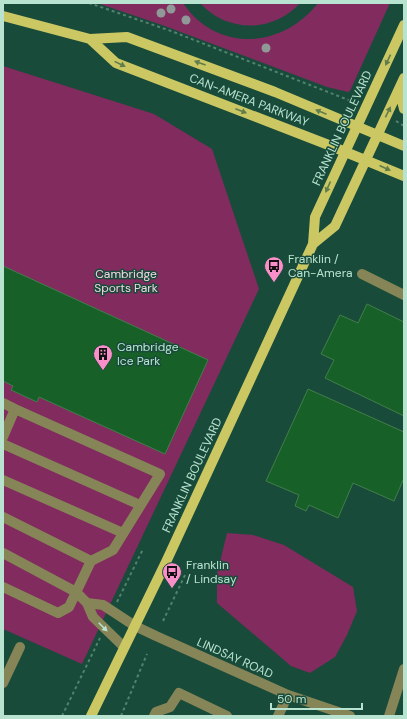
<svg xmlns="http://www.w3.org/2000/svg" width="407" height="719" viewBox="0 0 407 719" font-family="'DM Sans',sans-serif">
<rect width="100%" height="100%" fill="#194b3a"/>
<path fill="#812b5f" d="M97,3H183C217,53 282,49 318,3H390L350,91L348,92L327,87L162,25Z
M200,3H300C273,33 227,33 200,3Z
M3,66L154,114L212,149L259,289L82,664L3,629Z
M227,533L253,535L284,545L353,587L357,611L347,635L335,657L310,673L291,666L217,603V574Z"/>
<path fill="#176128" stroke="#417e4a" d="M3,266L208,360L165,454L39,397L37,402L11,390L13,386L3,381Z
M367,304L404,322V416L325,378L334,360L321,354L340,315L358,323Z
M308,389L404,432V478L394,501L353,483L338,518L309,505L306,511L295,506L299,495L266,481Z"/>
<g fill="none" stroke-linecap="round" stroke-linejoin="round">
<path stroke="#538271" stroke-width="2" stroke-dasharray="3 3" stroke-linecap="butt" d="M89,3L171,31L351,101
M396,121L404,126
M117,602L143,549
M163,621L186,573
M62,716L100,638
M121,716L147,654"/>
<path stroke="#868557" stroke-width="10" d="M362,274L404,295
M3,403L15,409
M3,437L15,409L160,474L113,550L91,561L69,607L58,613L3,587
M3,444L140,505
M3,480L123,533
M3,517L91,561
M3,553L76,592L87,603L93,617L124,647
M87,603L103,605L135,626L156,636L288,695L350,716
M3,683L20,647
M154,716L156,712L170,707L179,693L227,716
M278,716L288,695
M389,716L404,669"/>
<path stroke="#cbc864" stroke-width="10" d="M3,16L90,39L127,37L275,92L404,146
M90,39L116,63L326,144L404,176
M399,89L404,109
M313,244L335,226L404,78
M91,716L166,562L313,244L315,217L404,25"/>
</g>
<g fill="#919898">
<circle cx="171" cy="9" r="4.5"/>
<circle cx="161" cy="13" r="4.5"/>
<circle cx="186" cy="20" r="4.5"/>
<circle cx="266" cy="48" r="4.5"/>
</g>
<defs><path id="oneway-solid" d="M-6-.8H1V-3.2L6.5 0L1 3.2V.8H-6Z"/></defs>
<g fill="#607d4b">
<use href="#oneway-solid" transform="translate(388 60) rotate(115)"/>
<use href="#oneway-solid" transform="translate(200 63) rotate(-160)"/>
<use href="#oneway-solid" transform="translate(120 64) rotate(26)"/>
<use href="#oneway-solid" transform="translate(241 111) rotate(21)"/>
<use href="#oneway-solid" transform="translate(321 112) rotate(-157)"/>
<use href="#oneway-solid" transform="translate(388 112) rotate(-64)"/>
<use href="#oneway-solid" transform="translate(385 168) rotate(24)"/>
<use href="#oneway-solid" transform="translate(328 187) rotate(114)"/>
</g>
<use fill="#b8e3d0" href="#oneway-solid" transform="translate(103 627) rotate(45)"/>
<defs>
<g id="bus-pin" transform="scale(1)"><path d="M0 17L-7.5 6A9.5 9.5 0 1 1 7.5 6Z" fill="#f98fc9" stroke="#194b3a"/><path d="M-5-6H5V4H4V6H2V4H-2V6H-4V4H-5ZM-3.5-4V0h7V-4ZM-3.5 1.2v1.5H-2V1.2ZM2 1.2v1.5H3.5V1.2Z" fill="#111"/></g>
<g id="building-pin" transform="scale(1)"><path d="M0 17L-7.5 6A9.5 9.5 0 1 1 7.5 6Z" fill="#f98fc9" stroke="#194b3a"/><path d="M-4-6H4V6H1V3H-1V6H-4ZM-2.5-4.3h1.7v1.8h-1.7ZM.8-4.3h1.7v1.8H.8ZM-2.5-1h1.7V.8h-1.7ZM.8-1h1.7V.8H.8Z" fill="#111"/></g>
</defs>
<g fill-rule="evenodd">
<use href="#bus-pin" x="274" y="266"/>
<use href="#building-pin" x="103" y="354"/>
<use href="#bus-pin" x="172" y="572"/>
</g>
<g text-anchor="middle" stroke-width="3" stroke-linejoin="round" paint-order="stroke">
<g font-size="12" fill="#b8e3d0" stroke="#194b3a">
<text transform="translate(249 100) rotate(21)" y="4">CAN-AMERA PARKWAY</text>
<text transform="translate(342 128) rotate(-65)" y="4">FRANKLIN BOULEVARD</text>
<text transform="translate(192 475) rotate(-65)" y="4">FRANKLIN BOULEVARD</text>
<text transform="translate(235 658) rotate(24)" y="4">LINDSAY ROAD</text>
</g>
<g font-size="12" fill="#b8e3d0" stroke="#194b3a" text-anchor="start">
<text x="288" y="263">Franklin /<tspan x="288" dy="14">Can-Amera</tspan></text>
<text x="117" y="351">Cambridge<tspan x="117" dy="14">Ice Park</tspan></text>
<text x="186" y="569">Franklin<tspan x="186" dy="14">/ Lindsay</tspan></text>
</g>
<g font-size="12" fill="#f3d7e4" stroke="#194b3a">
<text x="126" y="278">Cambridge<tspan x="126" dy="14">Sports Park</tspan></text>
</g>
</g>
<rect width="407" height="719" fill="none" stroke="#b8e3d0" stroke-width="8"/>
<path d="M271 703v6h91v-6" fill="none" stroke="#b8e3d0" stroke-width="2"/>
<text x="277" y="703" font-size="12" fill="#b8e3d0" stroke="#194b3a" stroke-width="3" paint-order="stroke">50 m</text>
</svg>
